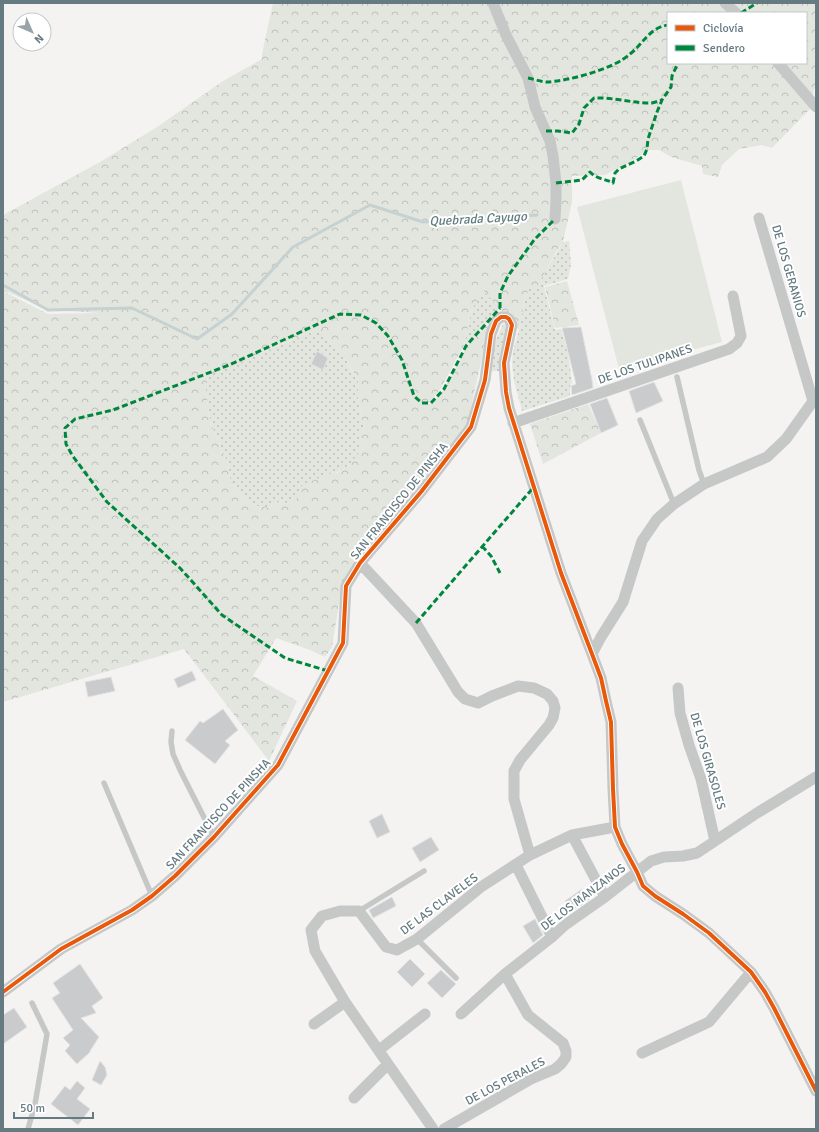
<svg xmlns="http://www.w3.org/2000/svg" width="819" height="1132" viewBox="0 0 819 1132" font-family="Signika,sans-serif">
<defs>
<pattern id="grass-dots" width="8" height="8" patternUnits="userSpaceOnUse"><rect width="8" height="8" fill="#e3e5df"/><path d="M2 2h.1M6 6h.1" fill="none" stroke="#bcbfba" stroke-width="1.8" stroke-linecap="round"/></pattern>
<pattern id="forest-crowns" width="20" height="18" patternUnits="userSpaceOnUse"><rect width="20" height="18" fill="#e3e5df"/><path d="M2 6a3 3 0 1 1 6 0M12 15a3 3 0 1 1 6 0" fill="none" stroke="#bcbfba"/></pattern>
</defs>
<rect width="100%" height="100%" fill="#f4f3f2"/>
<path fill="url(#grass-dots)" d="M569,241L571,264L568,279L544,286L555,330L561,329L568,354L572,382L570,386V396L522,411L514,381L512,365L513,351L519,330L524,304L529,288L547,269L563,242Z
M482,289L500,308L466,346L464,345L472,309Z
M503,324H507L500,371H488L496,340Z
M321,328L331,344L347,361L349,366L358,379V396L361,417L364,427L360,438L363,447L357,456L348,466L301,493L295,501L287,504L282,500L269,508L257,506L249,502L230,479L228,464L210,422L205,385L209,375Z"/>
<path fill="url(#forest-crowns)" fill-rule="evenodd" d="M273,3H816V87L814,89L811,108L772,148L762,145L739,149L722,165L718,177L703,174L702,166L671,157L659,150H647L631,162L605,175L572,176V202L563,242L556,252L536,289L529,288L524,304L519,330L483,290L472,309L464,345L441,388L430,402L423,404H432L445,388L467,346L486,325L489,326L467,425L342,585L332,647L325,657L310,650L276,638L253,676L297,701L269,761L184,649L3,702V291L48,314L100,313L48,310L3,290V215L100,162L157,127L223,81L262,59V54ZM668,13H806V63H668ZM321,328L331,344L347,361L349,365L358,379V396L361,417L364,427L360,438L363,447L357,456L348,466L337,473L329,474L302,485C300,496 298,500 287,504L283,500L269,508L257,506L249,502L230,479L228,464L210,422L205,385L209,375L237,364L265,351Z
M567,281L579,325L555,328L545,287Z
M588,404L601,433L543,464L530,424Z"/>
<path fill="#e3e5df" d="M681,180L722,342L619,369L577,207Z"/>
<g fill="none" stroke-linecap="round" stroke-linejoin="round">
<path stroke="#c6d1d1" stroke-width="3" d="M3,285L48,310L132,308L197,339L232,314L293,247L370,205L423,222L537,215"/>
</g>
<path fill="#cacbcc" stroke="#e3e2e2" d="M581,327L592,380L593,388L572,395L571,386L576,384L562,328Z
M317,351L328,358L323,370L311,364Z
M654,382L663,401L636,413L629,391Z
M607,398L618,425L601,433L590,404Z
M192,671L196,680L178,688L174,679Z
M111,677L115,691L88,697L85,682Z
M223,709L238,730L225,741L230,745L215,764L185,740L200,721L203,723Z
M382,814L390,832L377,838L369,821Z
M431,837L439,850L420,862L412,848Z
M582,889L590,899L572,911L565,901Z
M392,897L396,906L373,918L369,910Z
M535,919L543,935L533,943L523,926Z
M410,959L425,974L412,987L397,972Z
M80,964L103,998L92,1006L96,1013L81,1018L99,1037L90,1051V1052L77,1064L65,1051L70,1045L63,1038L73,1030L52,998L60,993L53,983Z
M441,970L456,984L442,998L427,983Z
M14,1008L27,1027L3,1044V1015Z
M100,1061L105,1067L107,1075L101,1085L92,1080Z
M77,1081L85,1088L77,1099L90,1109L78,1125L51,1104L65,1086L70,1090Z"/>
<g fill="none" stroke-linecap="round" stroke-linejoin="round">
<path stroke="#c6c8c8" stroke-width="5.5" d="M677,377L699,470L704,484
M640,420L674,504
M172,731L171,742L173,754L181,772L214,837
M104,783L152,896
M359,911L424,871
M417,939L456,978
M28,1129L35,1104L47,1034L32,1003"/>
<path stroke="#c6c8c8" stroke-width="11" d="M493,3L506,35L528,78L535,107L550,141L553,156L556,183V200L555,219
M725,3L736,13
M778,63L816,107
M759,218L813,401
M513,423L729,349L737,343L741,336L733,296
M360,563L416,623L458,692L465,699L478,703L492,696L518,686L534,688L547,694L553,701L555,708L553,718L549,725L520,760L514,771V799L530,855
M592,654L601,637L623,602L642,541L657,519L674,504L704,484L767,457L786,439L816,397
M678,688L680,713L689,745L701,779L715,841
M572,835L605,897
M516,865L552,937
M3,992L61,949L132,910L152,896L175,876L214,837L278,765L343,643L346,586L360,563L421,492L471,427L485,380L491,334L496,321L501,317H506L509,319L512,325L504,363L506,392L509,408L561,573L592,654L601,678L606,701L611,722L613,789L615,827L622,844L637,872L643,886L655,896L683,914L709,933L751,972L765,992L774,1008L816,1091
M461,1014L505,974L552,937L565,925L605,897L651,861L664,857L683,856L697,853L757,813L816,777
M314,1024L345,1002
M379,1050L425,1014
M642,1053L709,1022L751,972
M354,1098L388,1064
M433,1129L345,1002L315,951L311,930L322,916L340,911H359L386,947L397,950L417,939L481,887L530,855L572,835L615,827
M444,1129L531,1079L555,1069L561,1064L566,1057V1051L563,1043L528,1015L505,974"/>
<path stroke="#00873e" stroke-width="3" stroke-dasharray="6 3" stroke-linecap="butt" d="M741,13L757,3
M528,78C534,79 541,82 547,82C568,81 614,69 630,54C644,43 649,28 668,25
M546,131H558L572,133L579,124L584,108L594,98C612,97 631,103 650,103C654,103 658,101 662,100
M556,183L582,180L590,172C598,180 604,178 613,183L615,173L619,169L636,161L644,156L647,149L648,139L657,112L662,100L671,87L672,76L678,63
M500,308V293L508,276L534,240L555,219
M482,546L491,556L500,573
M416,623L533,488
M328,671L285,658L222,615L180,568L107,502L72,455L66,444L65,428L75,419L113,410L229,365L340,314L361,315L376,323L388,336L402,360L414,396L422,403H431L444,389L466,346L500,308"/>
<g stroke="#fff" stroke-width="6">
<path id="cycleway" d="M3,992L61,949L132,910L152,896L175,876L214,837L278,765L343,643L346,586L360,563L421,492L471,427L485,380L491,334L496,321L501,317H506L509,319L512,325L504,363L506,392L509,408L561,573L592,654L601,678L606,701L611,722L613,789L615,827L622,844L637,872L643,886L655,896L683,914L709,933L751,972L765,992L774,1008L816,1091"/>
</g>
<use href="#cycleway" stroke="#e8590c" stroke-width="4"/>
</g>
<g text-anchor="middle" stroke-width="4" stroke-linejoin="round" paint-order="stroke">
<g font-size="12" fill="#657a81" stroke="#fff">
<text transform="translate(789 271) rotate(74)" y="4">DE LOS GERANIOS</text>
<text transform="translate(645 364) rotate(-19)" y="4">DE LOS TULIPANES</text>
<text transform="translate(399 501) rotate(-51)" y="4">SAN FRANCISCO DE PINSHA</text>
<text transform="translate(708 761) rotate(74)" y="4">DE LOS GIRASOLES</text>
<text transform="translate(218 814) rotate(-47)" y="4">SAN FRANCISCO DE PINSHA</text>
<text transform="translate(583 897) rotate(-37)" y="4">DE LOS MANZANOS</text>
<text transform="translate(439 904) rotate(-37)" y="4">DE LAS CLAVELES</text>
<text transform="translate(505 1081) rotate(-28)" y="4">DE LOS PERALES</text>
</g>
<g font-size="13" font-style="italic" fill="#607b7f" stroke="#fff">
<text transform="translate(478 218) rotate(-3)" y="5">Quebrada Cayugo</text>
</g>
</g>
<rect width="819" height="1132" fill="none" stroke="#657a81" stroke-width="8"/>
<rect x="667" y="12" width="140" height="52" fill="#ffffff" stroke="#c1cacd"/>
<rect x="675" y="25" width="20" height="6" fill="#e8590c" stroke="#c1cacd"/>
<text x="703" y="32" font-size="12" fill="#657a81">Ciclovía</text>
<rect x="675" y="45" width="20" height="6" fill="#00873e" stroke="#c1cacd"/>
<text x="703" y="52" font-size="12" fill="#657a81">Sendero</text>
<g transform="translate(32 32) rotate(135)"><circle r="19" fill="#ffffff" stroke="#c1cacd"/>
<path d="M0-3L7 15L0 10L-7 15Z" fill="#97a4a9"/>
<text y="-6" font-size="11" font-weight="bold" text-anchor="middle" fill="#657a81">N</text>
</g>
<path d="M14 1112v6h79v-6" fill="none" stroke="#657a81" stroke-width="2"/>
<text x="20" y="1112" font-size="12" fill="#657a81" stroke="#ffffff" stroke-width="3" paint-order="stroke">50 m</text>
</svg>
